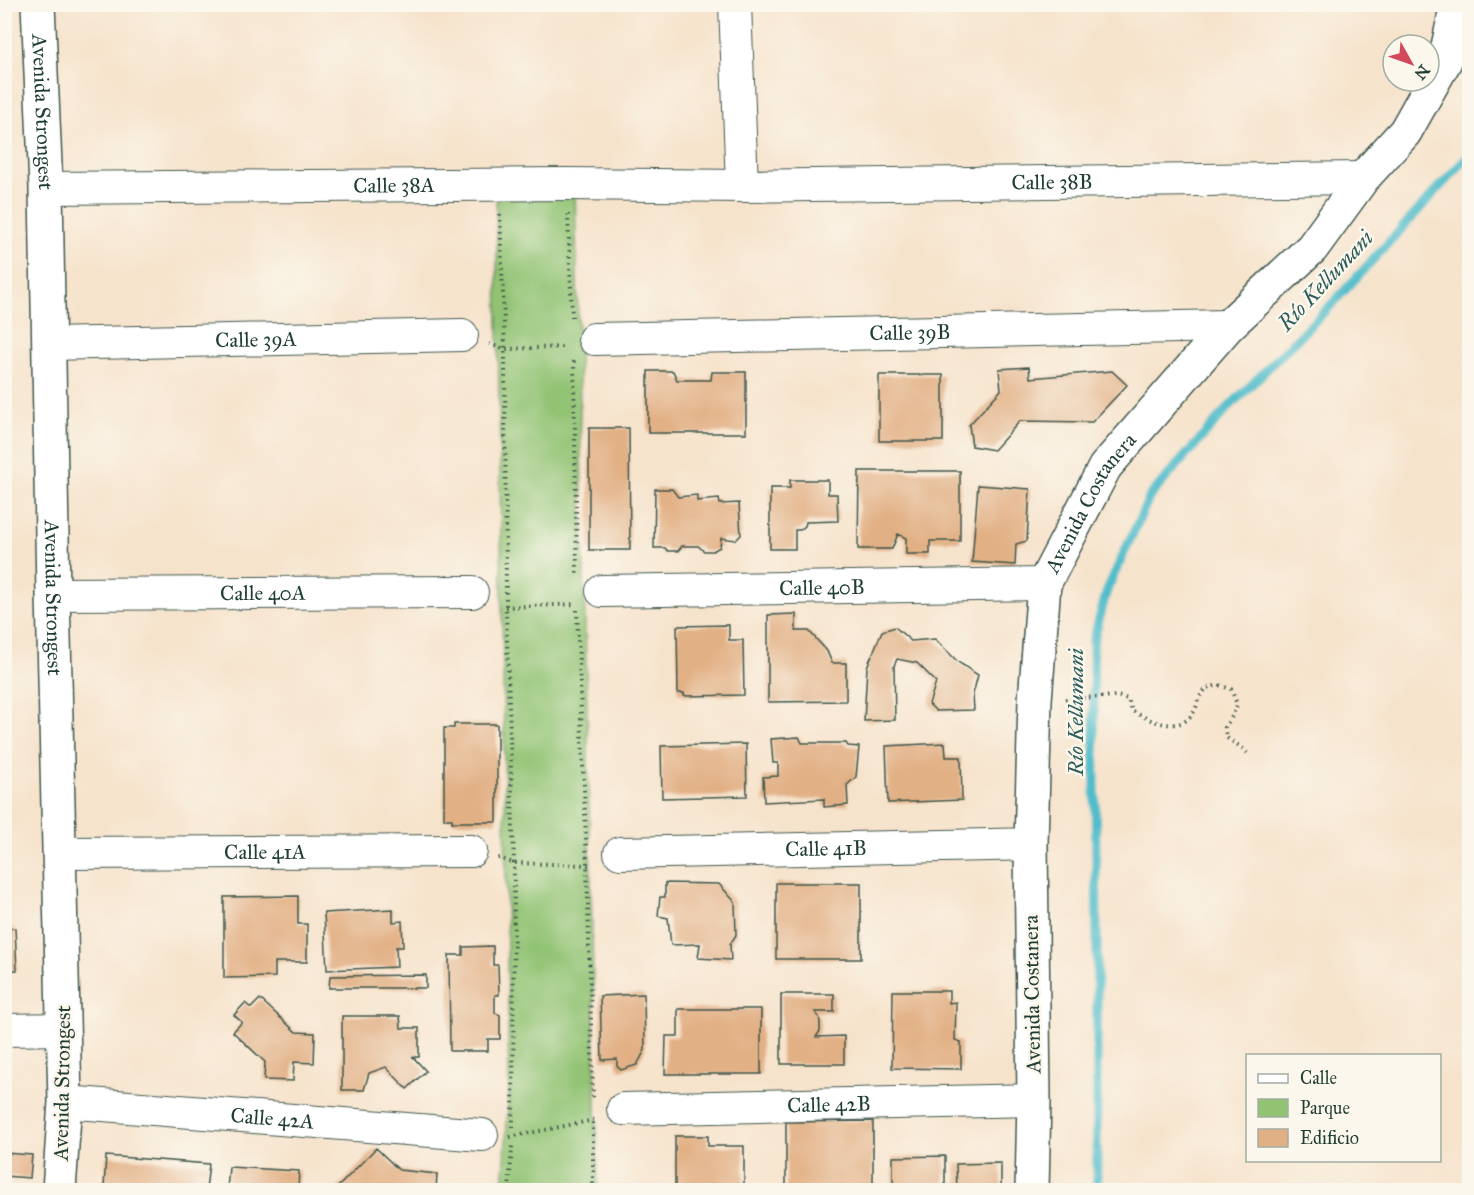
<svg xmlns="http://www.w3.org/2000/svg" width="1474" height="1195" viewBox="0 0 1474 1195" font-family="'IM FELL Great Primer',serif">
<rect width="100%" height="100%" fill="#fbf7ec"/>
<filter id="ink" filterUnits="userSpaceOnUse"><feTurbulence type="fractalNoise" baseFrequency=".0167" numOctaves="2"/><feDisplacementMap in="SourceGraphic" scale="12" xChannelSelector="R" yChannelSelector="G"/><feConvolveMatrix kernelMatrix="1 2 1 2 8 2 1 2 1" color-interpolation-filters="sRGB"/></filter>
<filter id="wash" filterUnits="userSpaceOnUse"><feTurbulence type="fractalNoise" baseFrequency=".008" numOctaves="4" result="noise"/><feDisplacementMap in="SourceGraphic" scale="24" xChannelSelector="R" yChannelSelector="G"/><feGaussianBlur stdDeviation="1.35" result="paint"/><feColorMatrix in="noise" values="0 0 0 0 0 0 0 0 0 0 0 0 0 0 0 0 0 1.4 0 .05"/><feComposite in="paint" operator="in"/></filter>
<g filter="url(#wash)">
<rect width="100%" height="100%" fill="#f6e3cc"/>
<path fill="#91c373" stroke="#588054" stroke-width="1.5" d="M575,189L598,1190H503L509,1091L496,190Z"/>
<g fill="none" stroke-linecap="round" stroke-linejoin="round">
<path stroke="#51bdcb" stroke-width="9" d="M1097,1190V927L1093,642L1107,590L1150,496L1228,408L1334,302L1470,154"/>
</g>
<g id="blocks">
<path fill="#e2b085" d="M1029,367L1030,378L1112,371L1127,385L1092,422L1020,421L994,450L972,446L969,425L1001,390L999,369Z
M648,371H673L677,380H711L712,372H746V433H648Z
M879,375H943V441H879Z
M589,428H629L630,550H589Z
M859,471H960V541H930V554H906V538L898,534L892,549H858Z
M790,480H828V494H837L838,521L806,522L805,526L800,530H795V549H770V488H790Z
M978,485L1030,489L1027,541L1016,544L1015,565L972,562Z
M655,489H672L678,497L697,495V501L719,499L720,504L739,503L741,535L736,540L721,538L720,547L713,551H704L698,546H682L678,551H668L665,548H654Z
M796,614V631H809L827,651L832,663H846V701L768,702V615Z
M729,625V640H743L744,695L684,696V693H678L677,626Z
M895,627L911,641L935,639L958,662L978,675L973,694L974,710L936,711L929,704L936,682L917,663L897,659L894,666L895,720L864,721L867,667L882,631Z
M454,724H497V822H452V819H444V728H454Z
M799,737L802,743H846L848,746L859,747L856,777L847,785L848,805L824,807V799L764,802L763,777L778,776V763H773L771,739Z
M945,743L946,757H961L962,800L888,803L886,746Z
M746,744L747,796L662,798L661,746Z
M665,883L719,884L735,902L736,935L730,944L731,960L698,958L700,944L671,945L668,918L658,916L660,897H665Z
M776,883H861V959H776Z
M298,896V924H307V962H275V977L224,978V897Z
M393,909V922L402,921L403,947H396L397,967L327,970L324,913Z
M15,928L17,970L5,971V929Z
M493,946V965H498L499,995H495V1013L500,1015V1039H488V1051H450L449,955H463V947Z
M426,975V988H329L330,976Z
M893,991H949V1003L956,1002L955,1040L961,1042V1069L892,1068Z
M644,994L645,1050L637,1065L621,1070L617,1066V1059L602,1060L600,996Z
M781,994H834V1012H815L819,1017L820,1022V1031L816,1037L844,1036V1064H781Z
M260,999L296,1032L315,1033L314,1063L294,1062L293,1081L264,1080L265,1062L233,1032L242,1022L234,1015L245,1003L251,1008Z
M678,1009H761V1074H665L666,1036H678Z
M342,1016H400L401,1028H419V1057H413L426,1071L407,1089L386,1067L369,1073L364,1090H342Z
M873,1121V1190H786V1122Z
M675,1136H708V1146H744V1190H675Z
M376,1148L399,1170L437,1174L436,1190H339L337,1188Z
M4,1153L32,1155L30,1178L4,1176Z
M106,1156L209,1164L206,1190H155L104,1187Z
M945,1156V1190H893V1157Z
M1001,1163V1190H957L956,1164Z
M229,1167L299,1171L298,1190H227Z"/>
</g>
</g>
<g filter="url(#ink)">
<use href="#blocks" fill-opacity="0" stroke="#3f564b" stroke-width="1.5"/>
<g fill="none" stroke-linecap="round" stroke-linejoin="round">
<g stroke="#3f564b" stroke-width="34">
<g id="street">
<path d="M735,4L742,186"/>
<path id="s1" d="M46,188L567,184L742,186L1363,178"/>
<path id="s2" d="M594,339L1228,326"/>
<path id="s3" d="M49,344L462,335"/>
<path id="s4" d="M602,591L1044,584"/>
<path id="s5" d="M53,594L472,592"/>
<path id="s6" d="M59,853L471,851"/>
<path id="s7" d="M620,853L1031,844"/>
<path d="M4,1030L63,1029"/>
<path id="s8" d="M65,1102L482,1135"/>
<path id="s9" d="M623,1109L1034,1100"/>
</g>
</g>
<g stroke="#3f564b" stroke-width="36">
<g id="secondary">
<path id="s10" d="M38,4L46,188L53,594L65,1102L59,1190"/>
<path id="s11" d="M1032,1190L1034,1100L1031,844L1035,700L1044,584L1105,467L1228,326L1312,248L1363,178L1405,132L1445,61L1457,4"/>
</g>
</g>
<path stroke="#3f564b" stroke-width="4" stroke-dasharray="1.5 4.5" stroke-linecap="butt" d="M500,214L505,349L506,608L514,863L513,1127
M568,214L572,317
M489,344L505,349L565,347
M574,361L577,575
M505,607L576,604
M577,610L587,865L593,1100
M1065,699L1117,696L1128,699L1132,711C1149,720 1179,735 1193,713C1196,710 1197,704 1198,700C1200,695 1204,692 1206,688L1219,685L1231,689L1237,704L1233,715L1225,727L1226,737C1233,743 1242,746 1247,753
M498,858L514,863L589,865
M510,1137L594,1120
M509,1190L512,1146
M593,1190V1119"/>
<use href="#street" stroke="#fff" stroke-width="32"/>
<use href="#secondary" stroke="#fff" stroke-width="33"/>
</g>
</g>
<g text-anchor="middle" stroke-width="5" stroke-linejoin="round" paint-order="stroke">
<g font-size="21" fill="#1f3d34" stroke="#fbf7ec">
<text dy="7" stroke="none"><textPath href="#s10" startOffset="108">Avenida Strongest</textPath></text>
<text dy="7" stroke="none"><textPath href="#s1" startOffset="1006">Calle 38B</textPath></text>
<text dy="7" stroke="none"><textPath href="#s1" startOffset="348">Calle 38A</textPath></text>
<text dy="7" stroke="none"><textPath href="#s2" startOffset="316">Calle 39B</textPath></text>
<text dy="7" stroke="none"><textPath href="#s3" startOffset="207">Calle 39A</textPath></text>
<text dy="7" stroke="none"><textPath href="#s11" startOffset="700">Avenida Costanera</textPath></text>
<text dy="7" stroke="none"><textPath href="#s4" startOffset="220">Calle 40B</textPath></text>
<text dy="7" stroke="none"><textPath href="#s5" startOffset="210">Calle 40A</textPath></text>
<text dy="7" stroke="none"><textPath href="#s10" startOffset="594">Avenida Strongest</textPath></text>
<text dy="7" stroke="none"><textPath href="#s7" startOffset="206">Calle 41B</textPath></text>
<text dy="7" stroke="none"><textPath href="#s6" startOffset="206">Calle 41A</textPath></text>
<text transform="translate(1032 994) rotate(-91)" y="7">Avenida Costanera</text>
<text transform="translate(62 1083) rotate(-89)" y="7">Avenida Strongest</text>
<text dy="7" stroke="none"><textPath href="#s9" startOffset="206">Calle 42B</textPath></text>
<text dy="7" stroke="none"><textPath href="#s8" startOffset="208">Calle 42A</textPath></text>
</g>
<g font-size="22" font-style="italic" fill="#2c5d5a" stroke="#fbf7ec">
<text transform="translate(1325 280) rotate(-47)" y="8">Río Kellumani</text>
<text transform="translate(1075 712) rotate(-90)" y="8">Río Kellumani</text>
</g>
</g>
<rect width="1474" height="1195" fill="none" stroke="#fbf7ec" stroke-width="24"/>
<rect x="1246" y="1054" width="195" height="108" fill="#fbf7ec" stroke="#a3ada2" stroke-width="1.5"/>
<rect x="1258" y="1074" width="30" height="9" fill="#ffffff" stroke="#a3ada2" stroke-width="1.5"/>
<text x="1300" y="1084" font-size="18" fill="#1f3d34">Calle</text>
<rect x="1258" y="1099" width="30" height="18" fill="#91c373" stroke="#a3ada2" stroke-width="1.5"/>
<text x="1300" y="1114" font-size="18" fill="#1f3d34">Parque</text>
<rect x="1258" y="1129" width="30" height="18" fill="#e2b085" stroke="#a3ada2" stroke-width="1.5"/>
<text x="1300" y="1144" font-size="18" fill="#1f3d34">Edificio</text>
<g transform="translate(1411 63) rotate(130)"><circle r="28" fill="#fbf7ec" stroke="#a3ada2" stroke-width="1.5"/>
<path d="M0-4.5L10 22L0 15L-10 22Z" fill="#d1495b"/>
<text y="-9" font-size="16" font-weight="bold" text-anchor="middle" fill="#1f3d34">N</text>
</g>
</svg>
